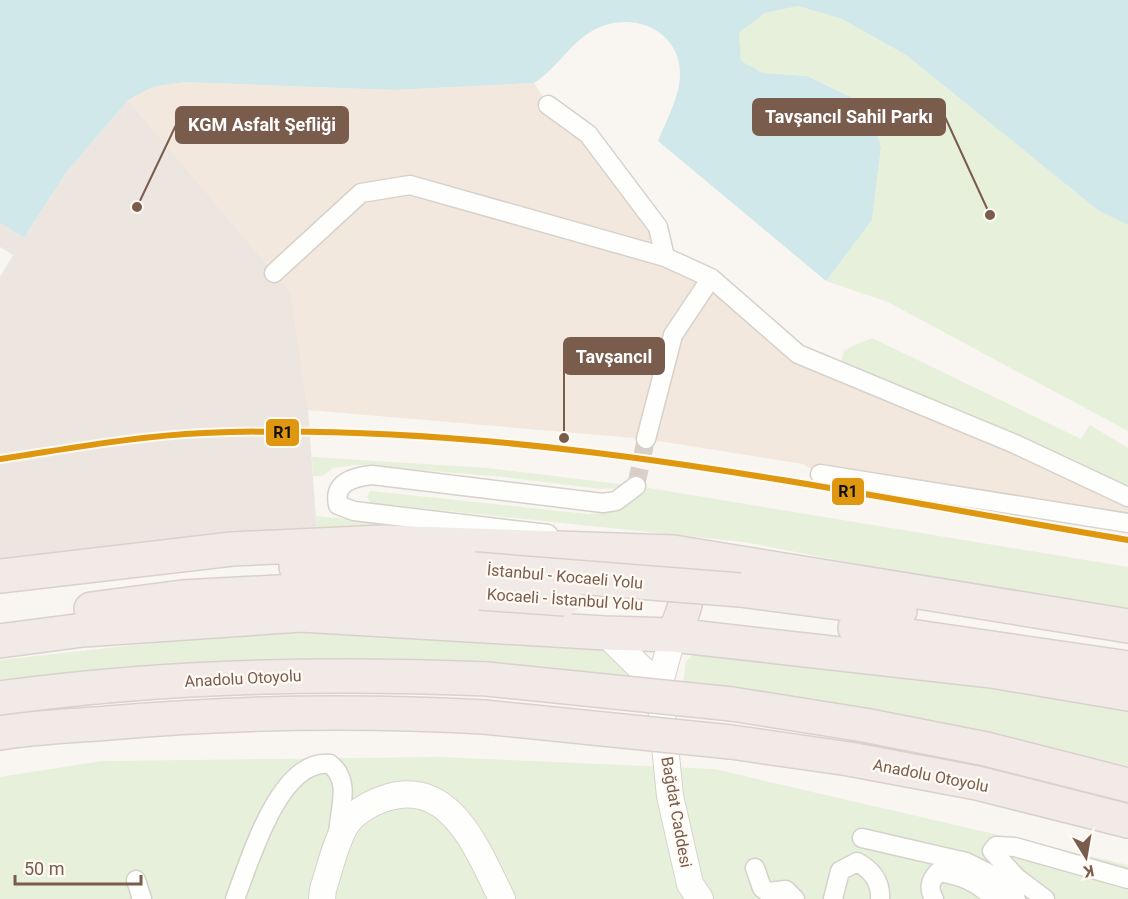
<svg xmlns="http://www.w3.org/2000/svg" width="1128" height="899" viewBox="0 0 1128 899" font-family="Roboto,sans-serif">
<rect width="100%" height="100%" fill="#f9f5f0"/>
<path fill="#f2e8de" d="M184,82L394,90L534,83L548,105L588,134L658,227L665,257L711,278L798,354L1128,495V523L820,474L803,464L646,439L308,410L291,293L128,100L153,87Z"/>
<path fill="#ede5e0" d="M128,100L291,293L308,410L317,532L0,569V277L13,255L0,247V223L24,238L65,174Z"/>
<path fill="#e7f0db" d="M798,6L842,19L906,55L1099,211L1128,225V431L888,302L826,281L872,220L881,147L867,105L807,76L763,73L741,61L739,33L765,13Z
M872,338L1081,439L1090,425L1128,448V493L840,367L844,350Z
M312,457L487,468L636,486L1128,567V616L744,542L371,503L367,497L370,491L588,514L617,512L635,487L601,489L505,477L356,465L333,468L322,476H313Z
M316,516L478,532H317Z
M314,625L604,645L643,677C556,670 468,658 381,659C254,660 127,673 0,682V660Z
M696,651L1128,702V766L980,731L822,702L683,685L686,661Z
M439,757L714,769L1128,865V899H0V777L102,761Z"/>
<path fill="#d0e8ea" d="M0,0H1128V225L1099,211L906,55L842,19L798,6L765,13L739,33L741,61L763,73L807,76L867,105L881,147L872,220L826,281L658,141C666,121 680,96 680,75C681,28 629,9 592,31C569,44 557,69 534,83L394,90L184,82L153,87L128,100L65,174L24,238L0,223Z"/>
<g fill="none" stroke-linecap="round" stroke-linejoin="round">
<path stroke="#d9cfc7" stroke-width="18" stroke-dasharray="18 9" stroke-linecap="butt" d="M636,486L646,439"/>
<g stroke="#d7d1cb" stroke-width="21">
<path id="street" d="M548,105L588,134L658,227L665,257
M274,273L361,193L410,185L665,257L711,278L798,354L1015,444L1128,497
M646,439L673,335L711,278
M820,474L1128,523
M548,534L354,511L338,505C333,482 354,477 372,475L603,503L616,501L636,486
M862,838L966,862L988,873L1016,899
M755,868L762,888L767,892L786,890L795,899
M136,880L142,899
M235,899C250,861 279,758 330,764C352,781 339,810 338,835
M833,899L840,871L857,862C872,870 881,882 880,899
M934,899C928,888 930,881 938,872C961,875 978,882 994,899
M1045,899L1017,878L992,851L996,846L1015,847L1128,879"/>
</g>
<g stroke="#d9d2cb" stroke-width="28">
<path id="secondary" d="M605,633L659,686L673,635
M659,686L670,796L690,884L700,899
M322,899L323,889C330,869 335,843 346,825C353,813 371,803 383,799C451,775 478,851 502,899"/>
</g>
<g stroke="#dad1cc" stroke-width="36">
<path id="highway" d="M296,567L474,569
M0,576L232,549L383,542L673,552L1128,626
M740,590L900,611
M91,609L182,597L313,590L480,593
M855,628L1128,668
M673,635C684,613 696,582 680,561
M0,641L83,630L301,615L605,633L673,635L992,671L1128,694
M0,698C162,676 325,672 487,679
M732,704L864,725L986,749L1128,785
M0,733C36,727 73,726 109,723C234,712 359,710 484,717
M731,742L849,759L977,783L1128,821"/>
</g>
<use href="#street" stroke="#fefefd" stroke-width="18"/>
<use href="#secondary" stroke="#fefefd" stroke-width="26"/>
<use href="#highway" stroke="#f2eae7" stroke-width="33"/>
<path stroke="#e6e3e7" stroke-width="4.5" stroke-dasharray="9 6" stroke-linecap="butt" d="M0,459C67,449 136,436 204,433C514,420 824,489 1128,540"/>
<g stroke="#dad1cc" stroke-width="36" stroke-linecap="butt">
<path id="highway-bridge" d="M474,569L740,590
M480,593L565,599
M487,679L732,704
M484,717L731,742"/>
</g>
<use href="#highway-bridge" stroke="#f2eae7" stroke-width="33"/>
<g stroke="#fffaf3" stroke-width="10">
<path id="rail-1" d="M0,459C67,449 136,436 204,433C514,420 824,489 1128,540"/>
</g>
<use href="#rail-1" stroke="#de970f" stroke-width="6"/>
</g>
<g text-anchor="middle" stroke-width="4.5" stroke-linejoin="round" paint-order="stroke">
<g font-size="16" fill="#7a5c4d" stroke="#fffaf3">
<text transform="translate(565 576) rotate(5)" y="6">İstanbul - Kocaeli Yolu</text>
<text transform="translate(565 599) rotate(4)" y="6">Kocaeli - İstanbul Yolu</text>
<text transform="translate(243 678) rotate(-3)" y="6">Anadolu Otoyolu</text>
<text transform="translate(931 775) rotate(11)" y="6">Anadolu Otoyolu</text>
<text transform="translate(677 812) rotate(80)" y="6">Bağdat Caddesi</text>
</g>
</g>
<path fill="none" stroke="#7a5c4d" stroke-width="2" d="M990 215L945 117M137 207L176 125M564 438L564 356"/>
<g fill="#7a5c4d" stroke="#fffaf3" stroke-width="2">
<circle cx="990" cy="215" r="6"/>
<circle cx="137" cy="207" r="6"/>
<circle cx="564" cy="438" r="6"/>
</g>
<g fill="#7a5c4d" stroke="#7a5c4d" stroke-width="2">
<rect x="753" y="99" width="192" height="36" rx="6"/>
<rect x="176" y="107" width="172" height="36" rx="6"/>
<rect x="564" y="338" width="100" height="36" rx="6"/>
</g>
<g font-size="18" text-anchor="middle" font-weight="bold" fill="#fff">
<text x="849" y="123">Tavşancıl Sahil Parkı</text>
<text x="262" y="131">KGM Asfalt Şefliği</text>
<text x="614" y="363">Tavşancıl</text>
</g>
<g stroke="#fffaf3" stroke-width="2">
<rect x="265" y="418" width="35" height="29" rx="6" fill="#de970f"/>
<rect x="831" y="477" width="34" height="29" rx="6" fill="#de970f"/>
</g>
<g font-size="16" text-anchor="middle" font-weight="bold" fill="#111">
<text x="283" y="438">R1</text>
<text x="848" y="497">R1</text>
</g>
<g transform="translate(1086 857) rotate(169)" stroke="#fffaf3" stroke-width="4.5" paint-order="stroke">
<path d="M0-4.5L10 22L0 15L-10 22Z" fill="#7a5c4d"/>
<text y="-9" font-size="16" font-weight="bold" text-anchor="middle" fill="#7a5c4d">K</text>
</g>
<path d="M15 875v9h126v-9" fill="none" stroke="#7a5c4d" stroke-width="3"/>
<text x="24" y="875" font-size="18" fill="#7a5c4d" stroke="#fffaf3" stroke-width="4.5" paint-order="stroke">50 m</text>
</svg>
